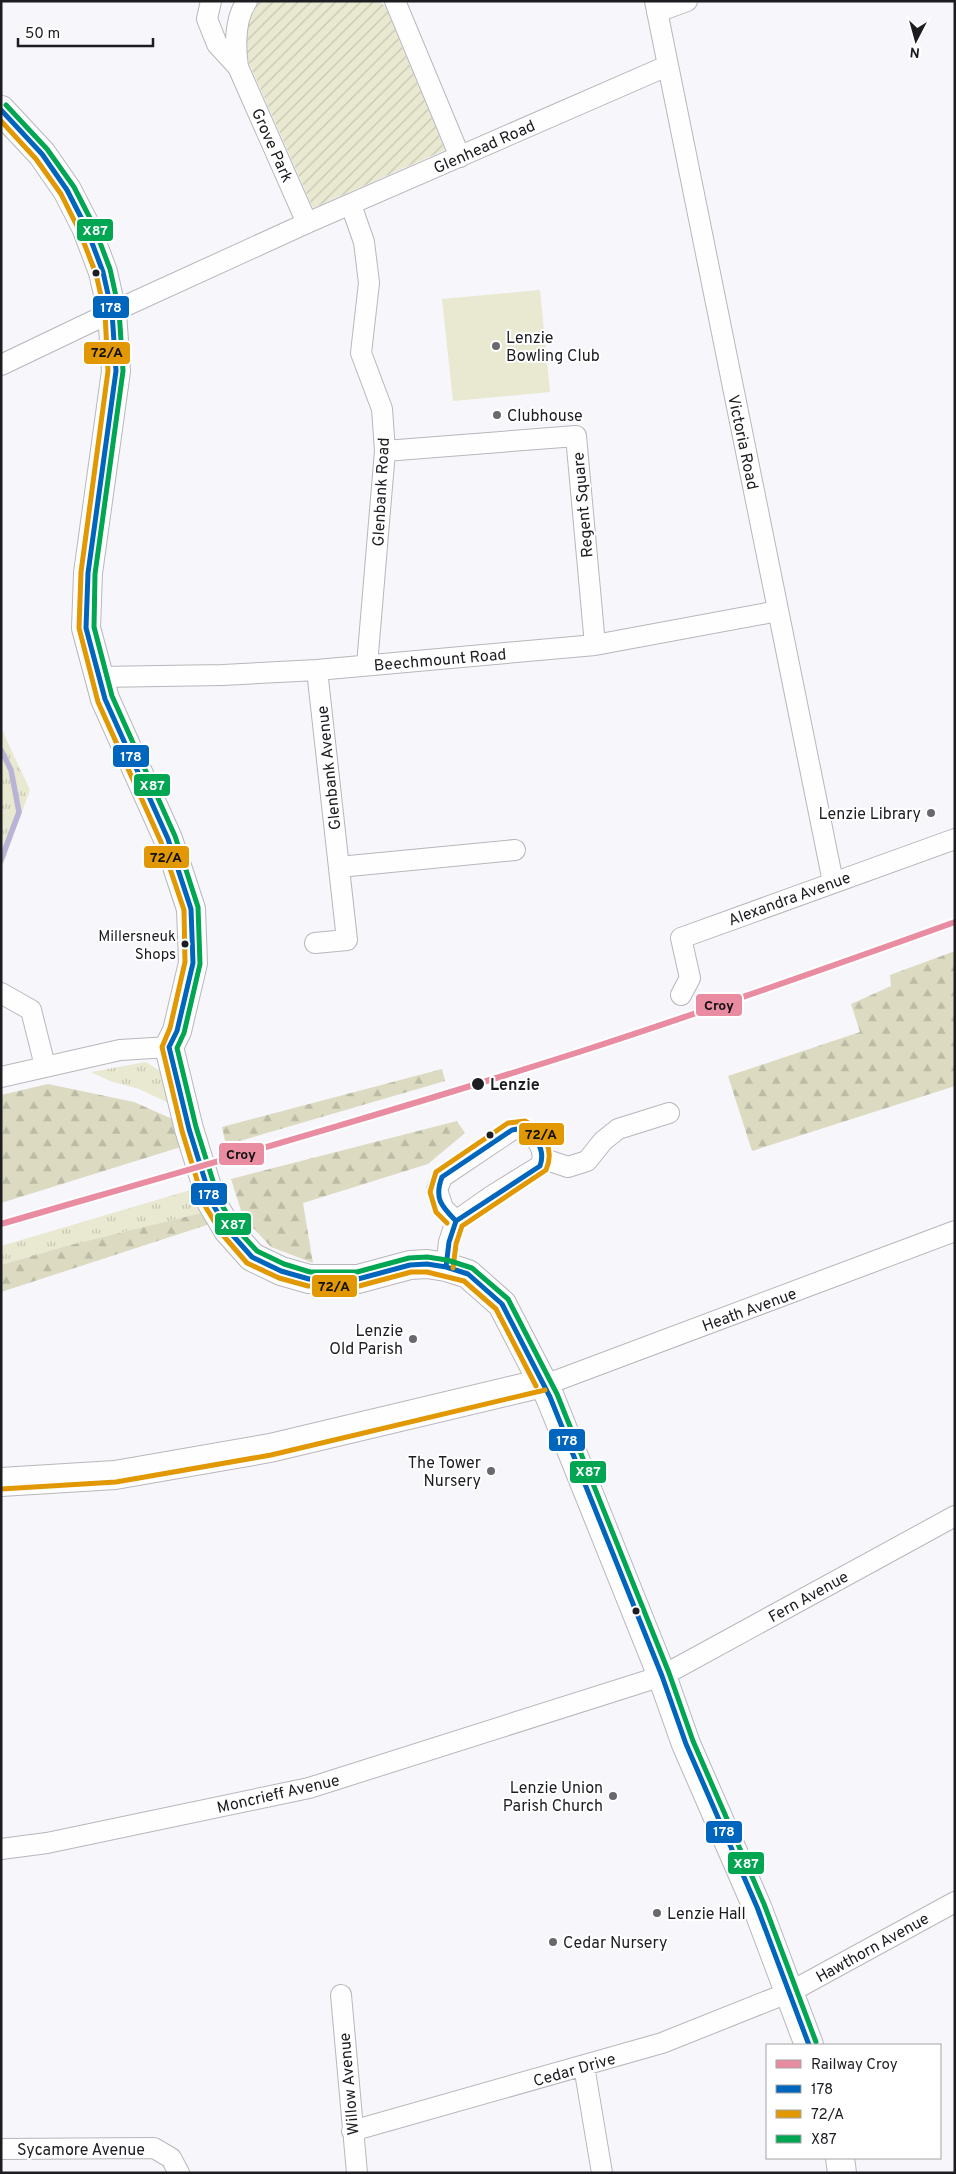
<svg xmlns="http://www.w3.org/2000/svg" width="956" height="2174" viewBox="0 0 956 2174" font-family="Overpass,sans-serif">
<defs>
<pattern id="grass-tufts" width="24" height="20" patternUnits="userSpaceOnUse" patternTransform="scale(1.25)"><rect width="24" height="20" fill="#e9e8d0"/><path d="M3 7l-1-3M5 7V3M7 7l1-3M15 17l-1-3M17 17v-4M19 17l1-3" fill="none" stroke="#c7c6b2"/></pattern>
<pattern id="forest-firs" width="22" height="20" patternUnits="userSpaceOnUse" patternTransform="scale(1.25)"><rect width="22" height="20" fill="#dcdbc1"/><path d="M5 1l3.5 6h-7zM16 11l3.5 6h-7z" fill="#bcbba6"/></pattern>
<pattern id="garden-furrows" width="10" height="10" patternUnits="userSpaceOnUse" patternTransform="scale(1.25)"><rect width="10" height="10" fill="#e9e8d0"/><path d="M-1 1l2-2M0 10L10 0M9 11l2-2" fill="none" stroke="#c7c6b2"/></pattern>
</defs>
<rect width="100%" height="100%" fill="#f6f6fb"/>
<path fill="url(#grass-tufts)" d="M1,728L30,790L1,870Z
M146,1062L163,1073L173,1105L139,1089L110,1081L91,1072Z
M194,1189L201,1213L66,1246L1,1265V1246Z"/>
<path fill="url(#forest-firs)" d="M955,951V1086L752,1151L728,1076L860,1032L851,1004L891,986L890,975Z
M442,1069L445,1081L226,1145L222,1127Z
M48,1084L134,1102L177,1121L184,1146L1,1203V1095Z
M457,1121L465,1133L428,1164L303,1203L313,1263L271,1247L243,1217L231,1179Z
M201,1213L210,1224L1,1292V1265L66,1246Z"/>
<path fill="url(#garden-furrows)" d="M259,1H379L385,6L445,150L313,208L249,63C243,40 247,22 259,1Z"/>
<path fill="#e9e8d0" d="M540,290L550,392L453,401L442,299Z"/>
<g fill="none" stroke-linecap="round" stroke-linejoin="round">
<path stroke="#b9b4d7" stroke-width="5.5" d="M1,750L11,770L19,812L1,860"/>
<g stroke="#b7b7bc" stroke-width="22">
<path id="street" d="M211,1L207,19L217,44L238,67
M247,1C234,20 235,45 238,67L307,223
M395,1L460,157
M655,1L833,882
M657,12L687,1
M351,205L364,242L369,283L361,353L382,409L385,451L367,665
M1,365L112,312L307,223L667,66
M385,451L576,436L595,645
M98,677L223,675L317,670L595,645L778,611
M339,867L515,850
M315,943L347,940L317,670
M1,993L31,1010L45,1066
M681,995L690,978L681,938L955,839
M1,1077L120,1050L169,1047
M544,1159L568,1167L587,1161L603,1141L618,1129L669,1113
M446,1267L449,1242L456,1221L493,1195L540,1166C548,1151 536,1136 523,1128L512,1130L442,1177L437,1190L443,1208L456,1221
M543,1383L558,1380L955,1231
M1,1849L47,1843L309,1788L662,1676L955,1516
M341,1995L357,2173
M584,2066L602,2173
M352,2131L662,2043L790,1992L955,1902
M1,2149L154,2148L171,2158L179,2173"/>
</g>
<g stroke="#b7b7bc" stroke-width="30">
<path id="secondary" d="M1,110L42,154L67,190L86,227L103,272L112,312L116,371L88,573L86,628L105,699L168,839L191,909L193,963L177,1031L169,1047L189,1129L212,1203L228,1230L252,1257L281,1271L309,1279H358L410,1265L427,1264L446,1267L468,1274L502,1304L550,1397L662,1676L686,1744L757,1907L809,2045
M1,1482L115,1475L270,1448L543,1383
M840,2158L842,2173"/>
</g>
<use href="#street" stroke="#fefefe" stroke-width="20"/>
<use href="#secondary" stroke="#fefefe" stroke-width="28"/>
<g stroke="#fff" stroke-width="9">
<path id="bus-1" d="M1,110L42,154L67,190L86,227L103,272L112,312L116,371L88,573L86,628L105,699L168,839L191,909L193,963L177,1031L169,1047L189,1129L212,1203L228,1230L252,1257L281,1271L309,1279H358L410,1265L427,1264L446,1267L468,1274L502,1304L550,1397L662,1676L686,1744L757,1907L809,2045
M523,1128C536,1137 546,1149 540,1166L456,1221C441,1206 434,1198 442,1177L512,1130Z
M446,1267L449,1242L456,1221"/>
</g>
<g stroke="#fff" stroke-width="9">
<path id="bus-2" d="M1,121L36,159L61,194L79,230L96,274L105,313L108,371L81,572L79,628L98,702L161,842L184,910L185,962L170,1028L162,1047L182,1131L205,1206L222,1234L247,1263L279,1278L308,1286H359L411,1272H427L464,1281L496,1309L536,1386
M447,1223L436,1212L430,1192L436,1172L508,1123L525,1121C544,1130 555,1150 546,1170L462,1226L456,1244L453,1268
M1,1489L116,1482L271,1455L545,1390"/>
</g>
<g stroke="#fff" stroke-width="9">
<path id="bus-3" d="M6,105L47,149L74,187L93,224L110,269L119,310L123,371L95,574L94,627L112,696L175,836L198,907L200,964L184,1033L177,1048L196,1127L219,1200L234,1226L257,1251L284,1264L310,1272H357L409,1258L427,1257L447,1260L472,1268L508,1299L557,1394L669,1673L693,1741L764,1904L816,2042"/>
</g>
<use href="#bus-1" stroke="#0065bd" stroke-width="5"/>
<use href="#bus-2" stroke="#e19803" stroke-width="5"/>
<use href="#bus-3" stroke="#00a651" stroke-width="5"/>
<g stroke="#fff" stroke-width="10">
<path id="rail-1" d="M1,1224C194,1168 388,1113 579,1052C706,1011 830,967 955,922"/>
</g>
<use href="#rail-1" stroke="#e98ba1" stroke-width="6"/>
</g>
<g fill="#1c1c21" stroke="#fff" stroke-width="2">
<circle cx="96" cy="273" r="4.5"/>
<circle cx="185" cy="944" r="4.5"/>
<circle cx="478" cy="1084" r="7"/>
<circle cx="490" cy="1135" r="4.5"/>
<circle cx="636" cy="1611" r="4.5"/>
</g>
<g fill="#68686d" stroke="#fff" stroke-width="2">
<circle cx="496" cy="346" r="5"/>
<circle cx="497" cy="415" r="5"/>
<circle cx="931" cy="813" r="5"/>
<circle cx="413" cy="1339" r="5"/>
<circle cx="491" cy="1471" r="5"/>
<circle cx="613" cy="1796" r="5"/>
<circle cx="657" cy="1913" r="5"/>
<circle cx="553" cy="1942" r="5"/>
</g>
<g text-anchor="middle" stroke-width="4" stroke-linejoin="round" paint-order="stroke">
<g font-size="15" fill="#1c1c21" stroke="#fff" text-anchor="end">
<text x="176" y="941">Millersneuk<tspan x="176" dy="18">Shops</tspan></text>
</g>
<g font-size="16" fill="#1c1c21" stroke="#fff">
<text transform="translate(273 145) rotate(66)" y="6">Grove Park</text>
<text transform="translate(484 146) rotate(-24)" y="6">Glenhead Road</text>
<text transform="translate(744 442) rotate(78)" y="6">Victoria Road</text>
<text transform="translate(380 492) rotate(-87)" y="6">Glenbank Road</text>
<text transform="translate(582 505) rotate(-95)" y="6">Regent Square</text>
<text transform="translate(440 659) rotate(-5)" y="6">Beechmount Road</text>
<text transform="translate(328 768) rotate(-96)" y="6">Glenbank Avenue</text>
<text transform="translate(789 898) rotate(-20)" y="6">Alexandra Avenue</text>
<text transform="translate(749 1309) rotate(-20)" y="6">Heath Avenue</text>
<text transform="translate(808 1596) rotate(-29)" y="6">Fern Avenue</text>
<text transform="translate(278 1793) rotate(-13)" y="6">Moncrieff Avenue</text>
<text transform="translate(872 1947) rotate(-29)" y="6">Hawthorn Avenue</text>
<text transform="translate(574 2069) rotate(-16)" y="6">Cedar Drive</text>
<text transform="translate(348 2084) rotate(-95)" y="6">Willow Avenue</text>
<text x="81" y="2155">Sycamore Avenue</text>
</g>
<g font-size="16" fill="#1c1c21" stroke="#fff" text-anchor="start">
<text x="506" y="343">Lenzie<tspan x="506" dy="18">Bowling Club</tspan></text>
<text x="507" y="421">Clubhouse</text>
<text x="921" y="819" text-anchor="end">Lenzie Library</text>
<text x="403" y="1336" text-anchor="end">Lenzie<tspan x="403" dy="18">Old Parish</tspan></text>
<text x="481" y="1468" text-anchor="end">The Tower<tspan x="481" dy="18">Nursery</tspan></text>
<text x="603" y="1793" text-anchor="end">Lenzie Union<tspan x="603" dy="18">Parish Church</tspan></text>
<text x="667" y="1919">Lenzie Hall</text>
<text x="563" y="1948">Cedar Nursery</text>
</g>
<g font-size="16" font-weight="bold" fill="#1c1c21" stroke="#fff" text-anchor="start">
<text x="490" y="1090">Lenzie</text>
</g>
</g>
<g stroke="#fff" stroke-width="2">
<rect x="76" y="218" width="38" height="24" rx="5" fill="#00a651"/>
<rect x="92" y="295" width="38" height="24" rx="5" fill="#0065bd"/>
<rect x="83" y="341" width="48" height="24" rx="5" fill="#e19803"/>
<rect x="112" y="744" width="38" height="24" rx="5" fill="#0065bd"/>
<rect x="133" y="773" width="38" height="24" rx="5" fill="#00a651"/>
<rect x="143" y="845" width="47" height="24" rx="5" fill="#e19803"/>
<rect x="695" y="993" width="48" height="24" rx="5" fill="#e98ba1"/>
<rect x="518" y="1122" width="47" height="24" rx="5" fill="#e19803"/>
<rect x="218" y="1142" width="47" height="24" rx="5" fill="#e98ba1"/>
<rect x="190" y="1182" width="38" height="24" rx="5" fill="#0065bd"/>
<rect x="214" y="1212" width="38" height="24" rx="5" fill="#00a651"/>
<rect x="311" y="1274" width="47" height="24" rx="5" fill="#e19803"/>
<rect x="548" y="1428" width="38" height="24" rx="5" fill="#0065bd"/>
<rect x="569" y="1460" width="38" height="24" rx="5" fill="#00a651"/>
<rect x="705" y="1820" width="38" height="24" rx="5" fill="#0065bd"/>
<rect x="727" y="1851" width="38" height="24" rx="5" fill="#00a651"/>
</g>
<g font-size="14" text-anchor="middle" font-weight="bold" fill="#fff">
<text x="95" y="235">X87</text>
<text x="111" y="312">178</text>
<text x="131" y="761">178</text>
<text x="152" y="790">X87</text>
<text x="209" y="1199">178</text>
<text x="233" y="1229">X87</text>
<text x="567" y="1445">178</text>
<text x="588" y="1476">X87</text>
<text x="724" y="1836">178</text>
<text x="746" y="1868">X87</text>
</g>
<g font-size="14" text-anchor="middle" font-weight="bold" fill="#111">
<text x="107" y="357">72/A</text>
<text x="166" y="862">72/A</text>
<text x="719" y="1010">Croy</text>
<text x="541" y="1139">72/A</text>
<text x="241" y="1159">Croy</text>
<text x="334" y="1291">72/A</text>
</g>
<rect width="956" height="2174" fill="none" stroke="#1c1c21" stroke-width="5"/>
<rect x="766" y="2044" width="175" height="115" fill="#ffffff" stroke="#a4a4a6"/>
<rect x="776" y="2060" width="25" height="8" fill="#e98ba1" stroke="#a4a4a6"/>
<text x="811" y="2069" font-size="15" fill="#1c1c21">Railway Croy</text>
<rect x="776" y="2085" width="25" height="8" fill="#0065bd" stroke="#a4a4a6"/>
<text x="811" y="2094" font-size="15" fill="#1c1c21">178</text>
<rect x="776" y="2110" width="25" height="8" fill="#e19803" stroke="#a4a4a6"/>
<text x="811" y="2119" font-size="15" fill="#1c1c21">72/A</text>
<rect x="776" y="2135" width="25" height="8" fill="#00a651" stroke="#a4a4a6"/>
<text x="811" y="2144" font-size="15" fill="#1c1c21">X87</text>
<g transform="translate(916 40) rotate(186)" stroke="#ffffff" stroke-width="4" paint-order="stroke">
<path d="M0-4L9 19L0 12L-9 19Z" fill="#1c1c21"/>
<text y="-8" font-size="14" font-weight="bold" text-anchor="middle" fill="#1c1c21">N</text>
</g>
<path d="M18 38v8h135v-8" fill="none" stroke="#1c1c21" stroke-width="2.5"/>
<text x="25" y="38" font-size="15" fill="#1c1c21" stroke="#ffffff" stroke-width="4" paint-order="stroke">50 m</text>
</svg>
